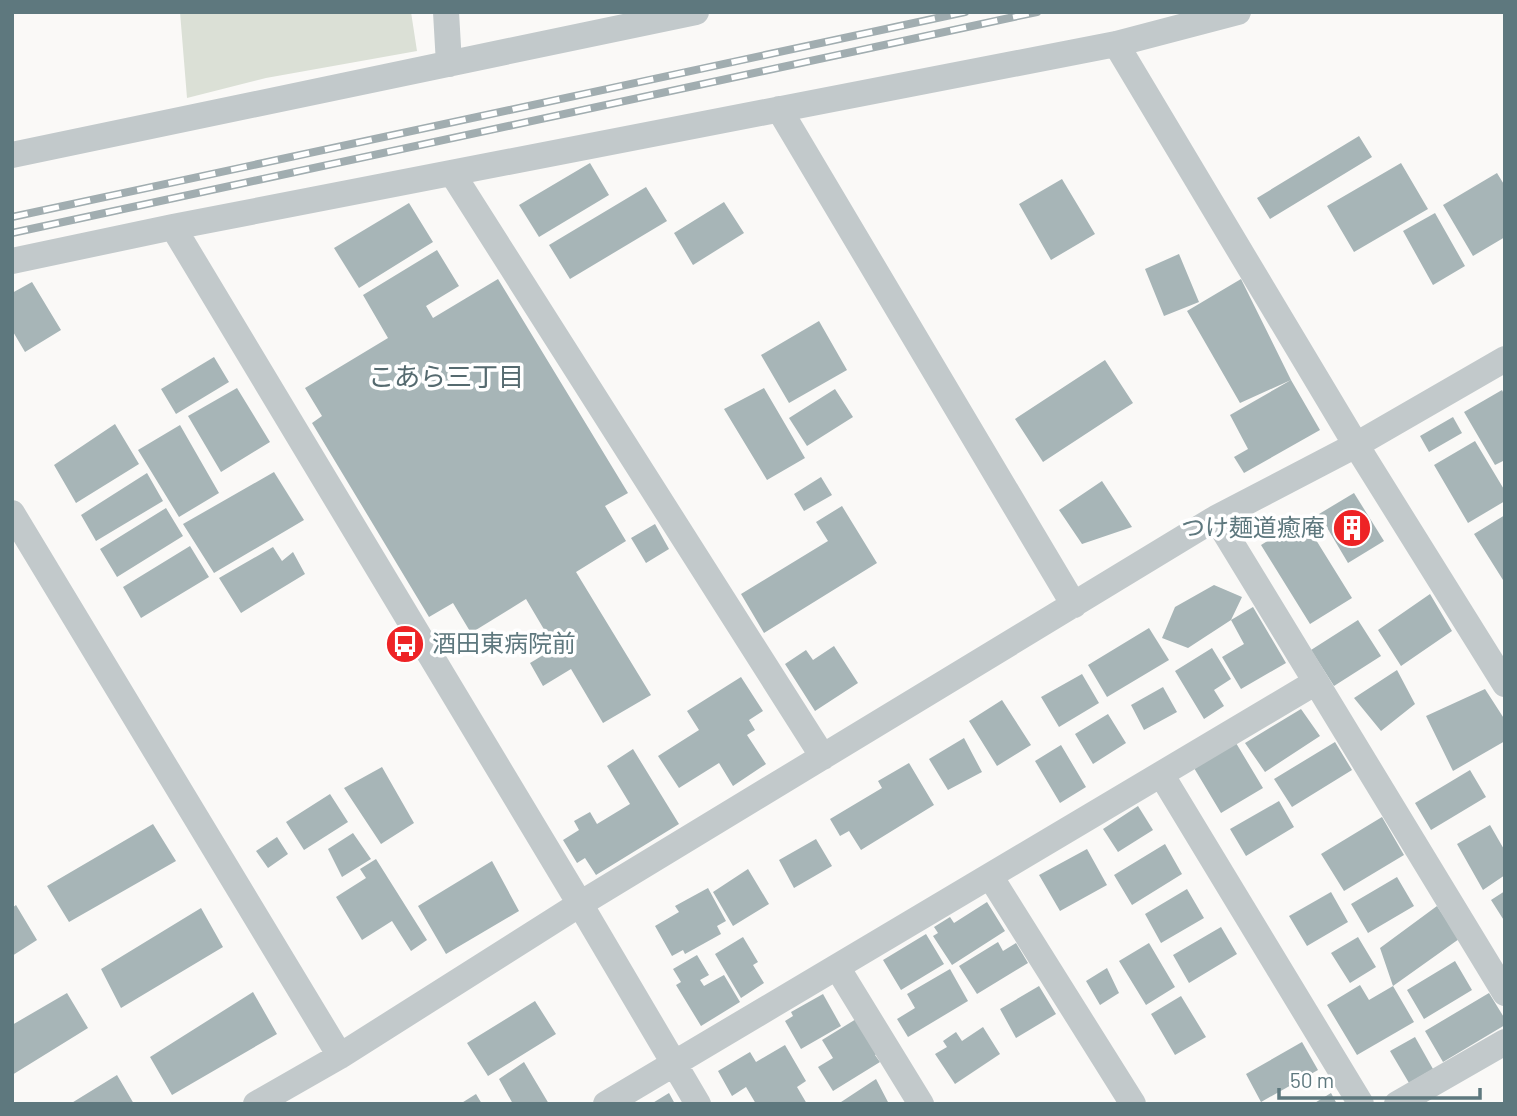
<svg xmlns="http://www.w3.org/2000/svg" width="1517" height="1116" viewBox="0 0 1517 1116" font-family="Barlow,'Noto Sans JP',sans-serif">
<rect width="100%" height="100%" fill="#faf9f7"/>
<path fill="#dbe0d6" d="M180,12H411L417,51L266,78L187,98Z"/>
<path fill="#a7b5b7" d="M1359,136L1372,157L1270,219L1257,198Z
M590,163L609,195L539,237L519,205Z
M1401,163L1428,209L1354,252L1327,206Z
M1497,173L1505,186V237L1473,256L1443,205Z
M1062,179L1095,234L1051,260L1019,204Z
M646,187L667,221L570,279L549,245Z
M724,202L744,233L693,265L674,233Z
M409,203L433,242L359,288L334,248Z
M1435,213L1465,266L1433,285L1403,231Z
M437,250L459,286L426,306L433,318L498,279L628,493L605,506L626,541L576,572L651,695L603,723L571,669L543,686L530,663L555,648L526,599L471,633L453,603L429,617L312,423L322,416L305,388L388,338L363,295Z
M1179,254L1199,302L1164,316L1145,269Z
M1241,279L1291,380L1320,430L1244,473L1234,457L1248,449L1230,415L1291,380L1240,403L1187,311Z
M32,282L61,330L25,352L12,330V293Z
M819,321L847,370L789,403L761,355Z
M214,357L229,382L176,414L161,389Z
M1105,360L1133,403L1043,462L1015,419Z
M237,388L270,442L221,472L188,416Z
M764,388L805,458L767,480L724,409Z
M835,389L853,417L807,446L789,418Z
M1502,390L1505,396V460L1495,465L1464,412Z
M1453,417L1462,433L1429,452L1420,436Z
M115,424L139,464L76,503L54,465Z
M180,425L219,493L179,517L138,450Z
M1475,441L1505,491V501L1468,523L1434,465Z
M274,472L304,520L214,573L183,524Z
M147,473L163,501L96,541L81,515Z
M821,477L832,495L804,511L794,494Z
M1102,481L1132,527L1082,544L1059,510Z
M1354,493L1384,541L1348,563L1319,514Z
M842,506L877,563L764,633L741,594L828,541L816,522Z
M166,508L183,536L117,577L100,549Z
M1505,515V579L1503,580L1474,534Z
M1303,519L1352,598L1310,624L1261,545Z
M655,524L669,549L646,563L631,538Z
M190,546L209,577L141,618L123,587Z
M273,547L282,561L293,552L305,574L241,613L219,578Z
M1214,585L1242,597L1231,620L1188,648L1162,638L1175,607Z
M1430,594L1452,631L1401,666L1378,630Z
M1253,607L1286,663L1241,689L1222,657L1244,644L1231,620Z
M1358,620L1381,656L1334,686L1311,650Z
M1149,628L1169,660L1107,697L1088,665Z
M834,646L858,683L815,711L785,664L806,650L813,660Z
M1212,648L1231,679L1214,690L1224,706L1204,719L1175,671Z
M1397,670L1415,704L1381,731L1354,698Z
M1082,674L1099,703L1059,727L1041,697Z
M741,677L763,711L749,720L755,730L747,735L766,764L733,786L719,763L679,788L658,756L699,730L687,711Z
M1163,687L1177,712L1144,730L1131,705Z
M1485,689L1505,720V741L1453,771L1426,716Z
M1002,700L1031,745L997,766L969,721Z
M1301,709L1320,736L1265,772L1245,743Z
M1108,714L1126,743L1093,764L1075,734Z
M964,738L982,772L948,790L929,759Z
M1335,742L1352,770L1292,807L1274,779Z
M1236,743L1263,788L1221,813L1194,768Z
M1061,745L1086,787L1060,803L1035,761Z
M633,749L679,824L596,875L585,858L577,863L563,840L579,830L574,821L590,812L597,824L630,804L607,766Z
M909,763L934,805L861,850L849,831L840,836L830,819L882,788L878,781Z
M382,767L414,823L381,844L344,788Z
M1470,770L1486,797L1431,830L1415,803Z
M330,794L348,822L304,850L286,822Z
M1279,801L1294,827L1246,856L1230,829Z
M1138,806L1153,830L1118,852L1103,829Z
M1382,817L1404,855L1344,891L1321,854Z
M153,824L176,861L69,922L47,886Z
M1490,825L1505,851V875L1483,890L1457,844Z
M353,833L371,859L342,877L328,849Z
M277,837L288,854L268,868L256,851Z
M816,839L832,866L794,888L779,860Z
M1165,844L1182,874L1132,905L1114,875Z
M1087,849L1107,885L1060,911L1039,875Z
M376,859L427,940L411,951L392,921L362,940L336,897L366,878L360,869Z
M492,861L519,911L446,954L418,906Z
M748,869L769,904L733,926L713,892Z
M1397,877L1414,906L1368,933L1351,904Z
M708,888L726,921L717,926L721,934L685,954L683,950L672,956L655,926L679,912L675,906Z
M1187,889L1204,918L1161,943L1145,914Z
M1505,891V922L1491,900Z
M1331,892L1348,922L1307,946L1289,916Z
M987,902L1005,931L952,965L933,936L938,933L934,927L950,917L954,923Z
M16,905L37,940L12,956V908Z
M1437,906L1459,939L1393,986L1380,948Z
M201,908L223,947L121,1008L101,969Z
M1221,927L1237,954L1189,983L1173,955Z
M926,934L944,964L901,990L883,960Z
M743,937L758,962L753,965L764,983L741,998L715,954Z
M1358,937L1376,967L1350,983L1331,953Z
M998,942L1003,951L1016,943L1028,963L977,994L959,966Z
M1149,943L1175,987L1146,1005L1119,961Z
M697,955L709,975L700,980L704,986L724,975L740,1002L701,1026L676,985L681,982L673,969Z
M1455,961L1472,990L1424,1019L1407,990Z
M1107,968L1119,993L1100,1005L1086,981Z
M950,969L968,1001L908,1037L897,1019L915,1008L907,994Z
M1360,985L1369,1000L1393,986L1414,1022L1357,1055L1327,1005Z
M1039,986L1056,1014L1016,1038L1000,1009Z
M253,992L277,1034L172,1095L150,1057Z
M67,993L88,1028L12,1075V1025Z
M1489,993L1505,1019V1025L1443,1062L1425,1031Z
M823,994L841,1026L801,1049L785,1021L793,1016L791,1012Z
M1181,996L1206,1037L1175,1055L1151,1014Z
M535,1001L556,1034L488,1076L467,1043Z
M861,1016L882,1051L875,1055L880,1062L833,1091L818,1067L833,1058L822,1040Z
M983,1027L1000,1054L955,1084L935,1054L947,1047L943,1041L956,1032L962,1041Z
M1415,1037L1433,1069L1409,1083L1390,1051Z
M1302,1042L1318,1070L1261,1102L1246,1074Z
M785,1045L806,1081L797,1087L807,1104H756L746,1087L732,1096L718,1071L750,1052L756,1062Z
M524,1062L549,1104H513L499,1079Z
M117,1075L134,1104H70Z
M876,1079L889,1104H838Z
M669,1093L675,1104H651Z
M1331,1093L1337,1104H1313Z
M476,1094L482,1104H460Z"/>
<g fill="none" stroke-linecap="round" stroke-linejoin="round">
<path stroke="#c2c9cb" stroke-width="26" d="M446,12L449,64
M1116,44L1356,445L1505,684
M779,109L1074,605
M12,155L696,12
M452,173L823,757
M173,227L580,904L698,1104
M12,261L173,227L1116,44L1238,12
M12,513L340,1056
M1316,682L1505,993
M1161,774L1361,1104
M990,876L1133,1104
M837,967L921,1104
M256,1104L340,1056L580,904L1216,518L1356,445L1505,359
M606,1104L1316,682L1216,518
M1397,1104L1505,1042"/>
<g stroke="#a1adb0" stroke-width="8">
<path id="rail" d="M12,217L965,12
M12,233L1037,12"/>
</g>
<use href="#rail" stroke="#fff" stroke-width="5" stroke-dasharray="16" stroke-linecap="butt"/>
</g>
<defs>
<g id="building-disc" transform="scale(2.0125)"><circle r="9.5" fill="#ee2325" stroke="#fff"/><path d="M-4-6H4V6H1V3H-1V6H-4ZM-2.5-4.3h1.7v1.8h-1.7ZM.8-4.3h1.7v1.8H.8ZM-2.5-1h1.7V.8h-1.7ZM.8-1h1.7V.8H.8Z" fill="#fff"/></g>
<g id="bus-disc" transform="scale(2.0125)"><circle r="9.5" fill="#ee2325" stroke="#fff"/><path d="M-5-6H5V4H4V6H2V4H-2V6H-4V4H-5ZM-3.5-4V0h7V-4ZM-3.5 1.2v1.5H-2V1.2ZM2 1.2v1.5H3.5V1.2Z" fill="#fff"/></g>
</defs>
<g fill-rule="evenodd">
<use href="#building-disc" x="1352" y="528"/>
<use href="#bus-disc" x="405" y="644"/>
</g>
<g text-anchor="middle" stroke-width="7" stroke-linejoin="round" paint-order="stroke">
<g font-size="24" fill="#5e787e" stroke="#fff" text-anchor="end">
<text x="1325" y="536">つけ麺道癒庵</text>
<text x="432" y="652" text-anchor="start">酒田東病院前</text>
</g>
<g font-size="26" fill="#556a6f" stroke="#fff">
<text x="446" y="386">こあら三丁目</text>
</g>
</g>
<rect width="1517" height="1116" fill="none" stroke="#5e787e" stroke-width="28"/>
<path d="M1279 1088v10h201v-10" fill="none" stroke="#5e787e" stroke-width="3.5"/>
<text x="1290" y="1088" font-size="21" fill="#5e787e" stroke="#ffffff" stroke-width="5" paint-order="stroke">50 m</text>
</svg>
